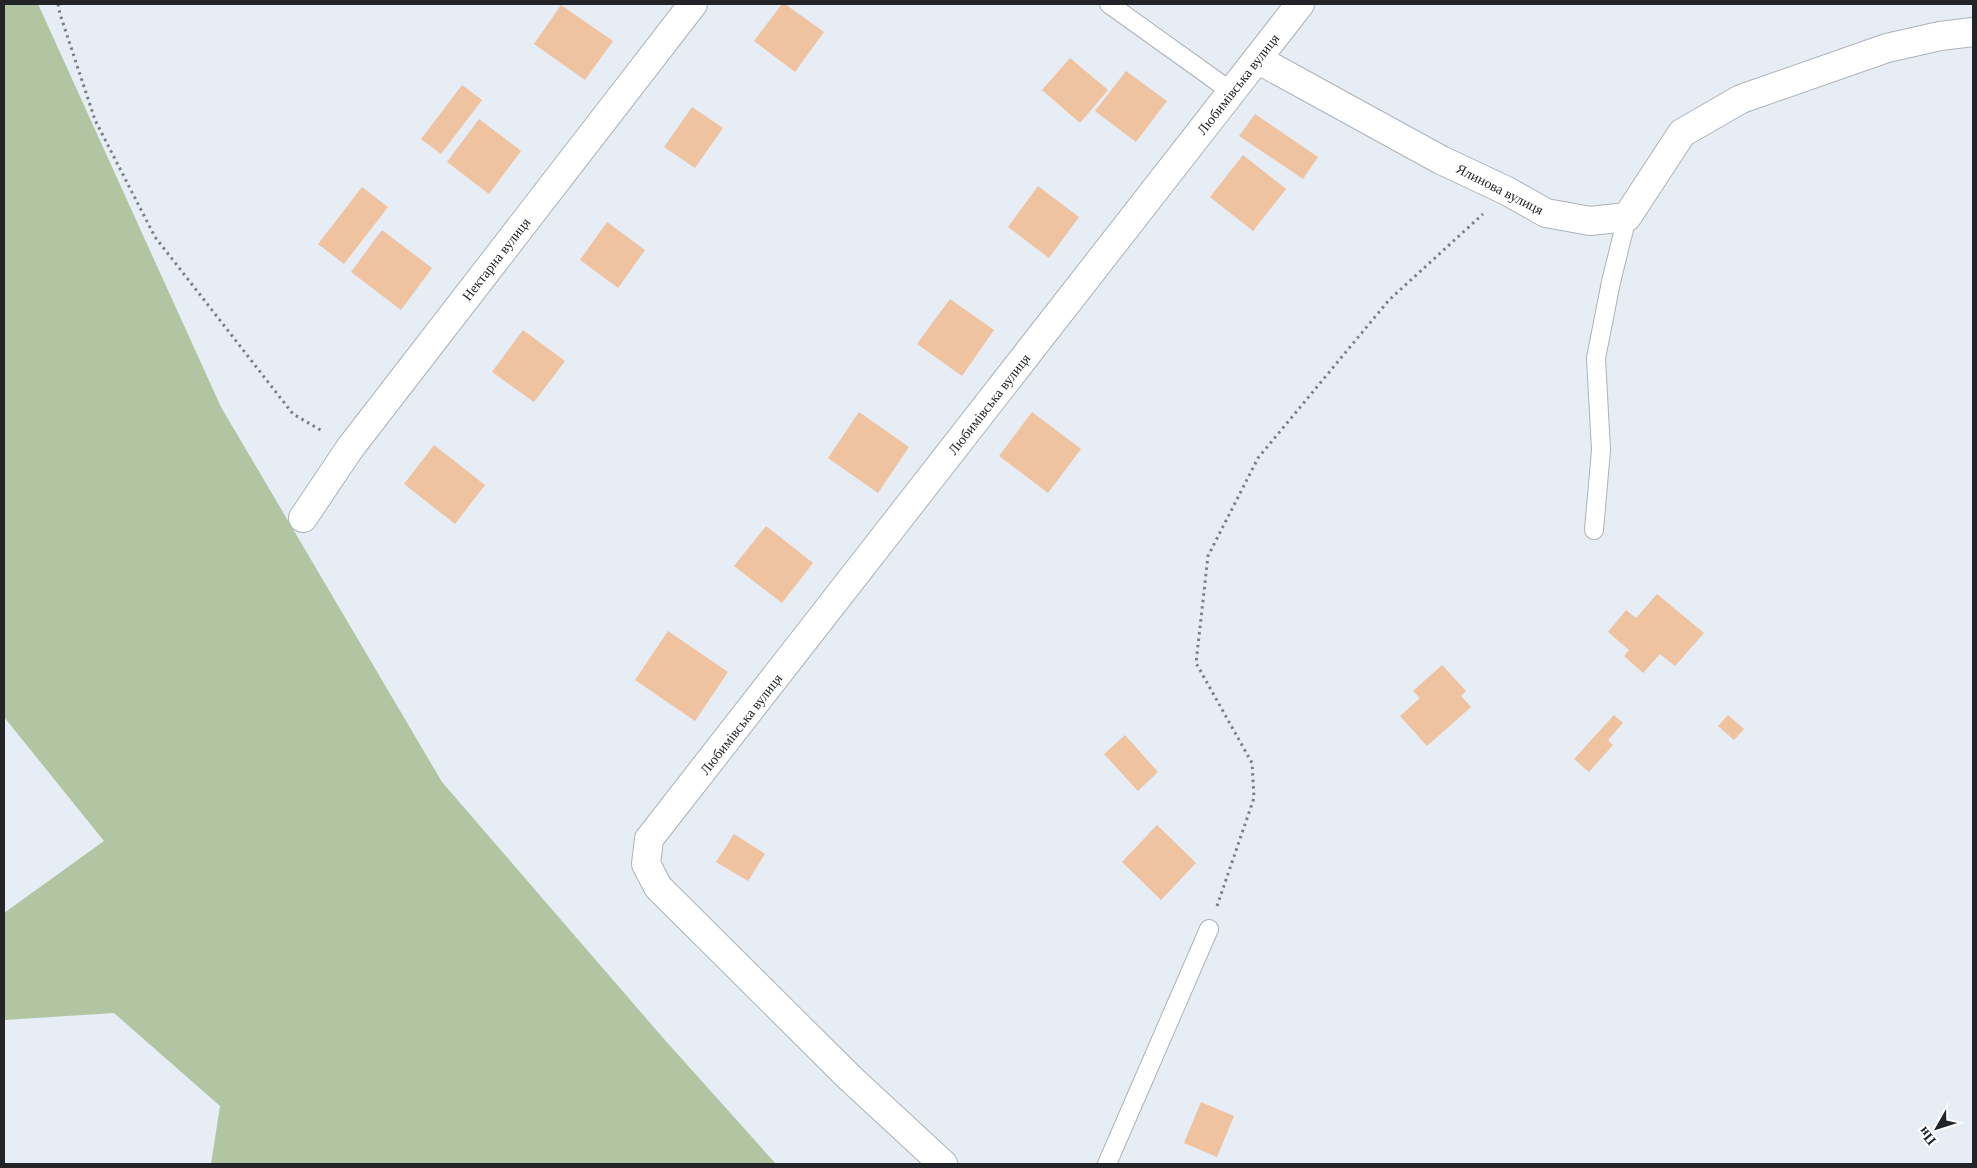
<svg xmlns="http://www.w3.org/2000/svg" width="1977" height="1168" viewBox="0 0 1977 1168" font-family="Georgia,serif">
<rect width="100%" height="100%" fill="#e6edf5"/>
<path fill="#b2c5a2" d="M4,4H38L221,407L442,782L664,1039L776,1164H211L220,1106L114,1013L4,1020V913L104,841L4,717Z"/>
<path fill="#efc2a0" d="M782,4H785L824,32L795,72L754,41Z
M561,5L613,41L585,80L534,44Z
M1070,58L1108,90L1080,123L1042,90Z
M1126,71L1167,101L1136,142L1095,111Z
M462,85L482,100L441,154L421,139Z
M692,107L723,128L695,168L664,147Z
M1255,114L1318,157L1303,179L1239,136Z
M479,119L521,151L489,194L447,162Z
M1243,155L1286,189L1253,231L1210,197Z
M1038,186L1079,217L1049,258L1008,227Z
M362,187L388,207L344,264L318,244Z
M607,222L645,250L618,288L580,260Z
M382,230L432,268L401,310L351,272Z
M950,299L994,330L962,376L917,344Z
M523,330L565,361L534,402L492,372Z
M859,412L909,447L878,493L828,458Z
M1032,412L1081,449L1048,493L999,456Z
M434,445L485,485L455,524L404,484Z
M766,526L813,563L782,603L734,566Z
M1657,594L1704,633L1675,666L1660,654L1643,673L1624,656L1629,650L1608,632L1626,610L1636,618Z
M668,631L728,672L695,721L635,680Z
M1442,665L1466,691L1461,696L1471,707L1427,746L1400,716L1420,698L1413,691Z
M1614,715L1623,723L1608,740L1613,745L1589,772L1574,759Z
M1728,715L1744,729L1734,740L1718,726Z
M1125,735L1158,772L1138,791L1104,754Z
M1157,825L1196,863L1161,900L1122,862Z
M734,834L765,854L748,881L716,862Z
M1201,1102L1234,1116L1217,1157L1184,1143Z"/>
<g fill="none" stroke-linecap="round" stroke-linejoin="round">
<g stroke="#acb2ba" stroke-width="20">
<path id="lane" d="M1109,4L1232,92
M1594,530L1601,450L1596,358L1611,282L1627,217
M1107,1164L1209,929"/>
</g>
<g stroke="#acb2ba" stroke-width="30">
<path id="street" d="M1257,59L1441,160L1507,191L1546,213L1590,221L1627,217L1682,133L1741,99L1887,48L1940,36L1973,32
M303,518L350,448L693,4
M943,1164L850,1078L658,887L646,864L649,839L1300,4"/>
</g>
<path stroke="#7b8085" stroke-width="3" stroke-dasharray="2.5 4" stroke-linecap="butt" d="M58,4L60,14L95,120L155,237L293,414L324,432
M1217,906L1254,798L1252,763L1196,663L1208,556L1258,458L1389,300L1483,214"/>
<use href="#lane" stroke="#fff" stroke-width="18"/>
<use href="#street" stroke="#fff" stroke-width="28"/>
</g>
<g text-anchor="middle" stroke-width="4" stroke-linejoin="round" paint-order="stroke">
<g font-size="14" fill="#222427" stroke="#fff">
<text transform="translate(1238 84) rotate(-52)" y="5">Любимівська вулиця</text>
<text transform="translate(1500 189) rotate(27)" y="5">Ялинова вулиця</text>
<text transform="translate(496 259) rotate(-52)" y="5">Нектарна вулиця</text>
<text transform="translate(989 404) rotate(-52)" y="5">Любимівська вулиця</text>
<text transform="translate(741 724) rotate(-52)" y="5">Любимівська вулиця</text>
</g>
</g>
<rect width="1977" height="1168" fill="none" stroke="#222427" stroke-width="10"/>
<g transform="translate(1937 1128) rotate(231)" stroke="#ffffff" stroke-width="4" paint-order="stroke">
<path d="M0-4L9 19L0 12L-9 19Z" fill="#222427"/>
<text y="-8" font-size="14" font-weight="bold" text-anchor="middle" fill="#222427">Пн</text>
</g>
</svg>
